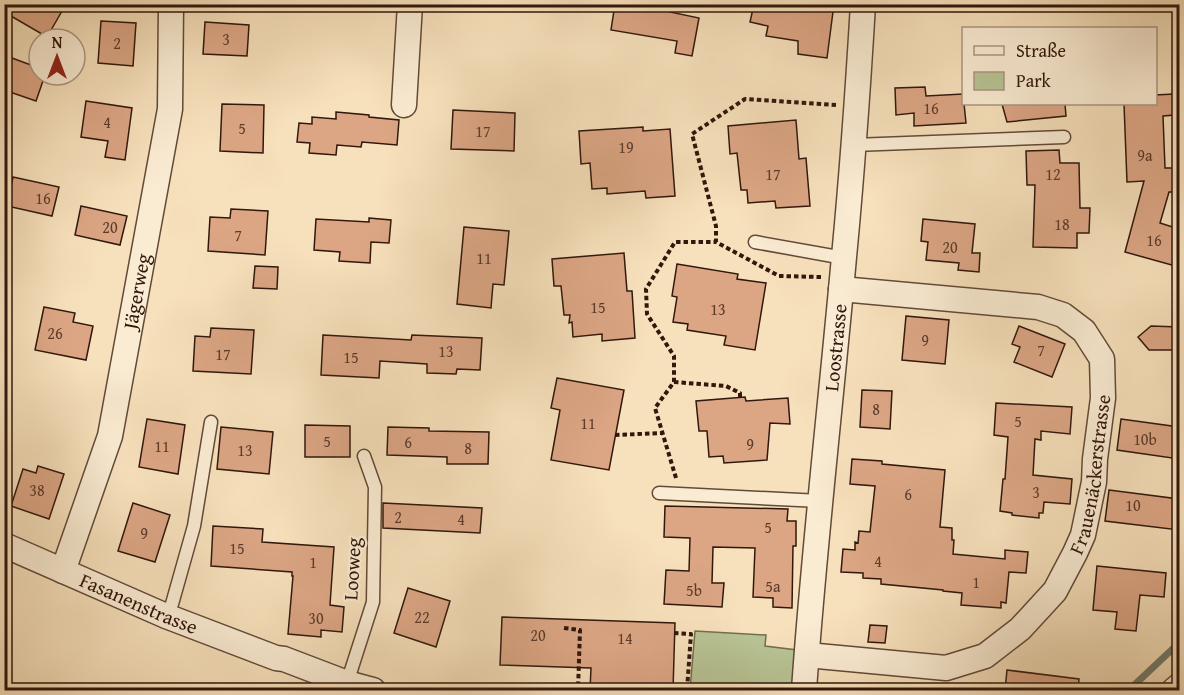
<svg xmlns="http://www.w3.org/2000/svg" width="1184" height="695" viewBox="0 0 1184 695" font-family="'Gentium Book Plus',serif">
<rect width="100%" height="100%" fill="#f7e1bc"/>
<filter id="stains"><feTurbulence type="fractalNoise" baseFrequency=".00333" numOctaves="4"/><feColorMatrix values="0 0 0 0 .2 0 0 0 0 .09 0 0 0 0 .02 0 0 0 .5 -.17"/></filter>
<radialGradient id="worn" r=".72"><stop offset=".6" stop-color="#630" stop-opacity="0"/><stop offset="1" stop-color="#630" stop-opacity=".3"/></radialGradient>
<path fill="#b8c494" stroke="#746e50" stroke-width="1.5" d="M695,631L766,635L765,646L797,650L793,690H690Z"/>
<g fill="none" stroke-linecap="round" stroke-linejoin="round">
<path stroke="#727b6d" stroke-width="7" d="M1129,690L1180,642"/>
</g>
<path fill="#dca685" stroke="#31170c" stroke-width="1.5" d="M4,4H52L62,11L47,37L4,12Z
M615,4H671L670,12L699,18L692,56L675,53L677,41L611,30Z
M754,4H834L827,58L798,54V41L766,36L768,26L750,22Z
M101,21L136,23L133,66L98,63Z
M205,22L249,25L247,56L203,54Z
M4,55L39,68V75H45L36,101L4,90Z
M925,87L926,96L963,94L966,123L914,126V113L896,115L895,88Z
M1174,94L1175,115L1163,116L1165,168H1179V192H1169L1160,223L1179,229V267L1125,252L1144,181L1127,182L1124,104H1155V95Z
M86,101L132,108L125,160L105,157L108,141L81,137Z
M222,104L264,105L263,153L220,151Z
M1002,104H1065L1066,116L1007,122Z
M453,110L515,113L514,151L451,149Z
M336,112L369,115V117L399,120L397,145L362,142L361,147L337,145L336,155L309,153L310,143L297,142L299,123L312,124V117L336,119Z
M796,120L799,159L806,158L810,206L776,208L775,201L748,203L747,190H741L737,153L730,154L728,126Z
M643,127V131L670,129L675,196L646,198L645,191L607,194V188L592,189L590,163L581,164L579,131Z
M1059,150L1060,163H1079L1080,208H1090L1089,233H1077V248L1033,247L1035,185H1027L1026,151Z
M13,177L59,187L52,216L7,206Z
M81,206L127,216L120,245L75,235Z
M231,209L268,211L265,255L208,251L210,217L230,218Z
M369,218L391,220L389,243L371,242L370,263L339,261L340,252L314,250L316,219L369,222Z
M923,219L975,224L972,253H980L979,272L958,270L959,263L926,260L928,242L921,241Z
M464,227L509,231L504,285L493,284L491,308L457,304Z
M624,253L627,291H632L635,338L602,341V334L573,337L572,322L569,323L570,315H564L561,286H554L552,259Z
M677,264L738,274L737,279L766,283L755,350L724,345L726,336L687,330L688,324L673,322L677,297L672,296Z
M255,266L278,267L277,289L253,288Z
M44,307L75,313L73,322L93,326L86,360L35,350Z
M906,316L949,320L945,364L902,360Z
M1019,326L1065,344L1052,377L1014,362L1020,347L1012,344Z
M1151,326L1179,327V350H1149L1138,337Z
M211,328L254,330L251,374L193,371L195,336L210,337Z
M323,335L411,340L412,335L482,338L480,370L457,369L456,374L427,373V364L380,361L379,378L321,375Z
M557,378L624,390L609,470L551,460L560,410L551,408Z
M862,390L892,391L890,429L860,427Z
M745,397L746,401L788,398L790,424L770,423L767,460L724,463L723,456L709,457L707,431H699L696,401Z
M996,403L1072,407L1070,434L1041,431V440L1035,439L1033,475L1072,479L1070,504L1044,502L1043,513H1039V518L1012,515V513L1000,511L1003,479H1005L1008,437L994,435Z
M147,419L185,425L178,474L139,467Z
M1121,419L1179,427V459L1117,450Z
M305,425L350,426V457H305Z
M221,427L273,432L269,474L217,469Z
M388,427L429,428V431L489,432L488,464H447V457L387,455Z
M852,459L882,461V464L945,470L940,527L952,528V540H954L953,554L1005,559V550L1028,552L1026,573L1009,572L1006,603L1001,602V608L961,605L962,593L943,591V590L881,584V579L863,578V573L841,572L843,549L855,550V542L858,543L859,531L870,532L875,486L850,484Z
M38,466L64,474L49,519L11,506L23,469L36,473Z
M1109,490L1179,499V530L1105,521Z
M133,503L170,515L155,562L118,551Z
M383,503L482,508L480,533L383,528Z
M665,506L788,509L787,521H796V546H793L792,608L773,607V598L753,597L755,548L713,547L712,583H724L722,607L664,604L666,570L689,571L690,538L664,537Z
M213,526L263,529L262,542L334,547L330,605L344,607L342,632L321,630V637L288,634L293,576H292V572L211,566Z
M1097,566L1166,573L1164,597L1140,595L1136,631L1115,629L1117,612L1093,610Z
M408,588L450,601L436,647L394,633Z
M502,617L675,623L673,690H590L591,668L500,665Z
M870,625L887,626L885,643L868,642Z
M1007,670L1079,679L1078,690H1005Z"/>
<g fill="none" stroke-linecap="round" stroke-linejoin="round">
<g stroke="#624a38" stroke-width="15">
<path id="lane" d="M854,145L1064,137
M755,242L844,258
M659,493L820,501
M166,616L172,604L194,526L211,422
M347,683L373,602L375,487L364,456"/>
</g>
<g stroke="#624a38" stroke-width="27">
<g id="street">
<path d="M404,105L410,4"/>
<path id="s1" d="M4,545L166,616L276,658L284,659L347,683L373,690"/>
<path id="s2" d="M63,571L110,436L170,109L171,4"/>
<path id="s3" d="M807,655L946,668L985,656L1020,629L1055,591L1075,553L1083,535L1094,482L1095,459L1103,398L1102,359L1084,331L1063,315L1038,307L841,289"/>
<path id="s4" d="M804,690C814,546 831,402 844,257C852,173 858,89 863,4"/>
<path d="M1174,690L1180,685"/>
</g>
</g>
<path stroke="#31170c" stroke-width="4" stroke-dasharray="4.5 3" stroke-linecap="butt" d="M821,277L779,276L716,242V226L692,134L745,99L836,105
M674,382L726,386L740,393V397
M615,435L663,433
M676,478L655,408L674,382V356L647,314L646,289L675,242H716
M564,628L580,630L578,690
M674,633L691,634L687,690"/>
<use href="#lane" stroke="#faecd3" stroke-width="12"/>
<use href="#street" stroke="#faecd3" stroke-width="24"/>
</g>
<g text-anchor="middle" stroke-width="4.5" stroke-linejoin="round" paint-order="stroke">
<g font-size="16" fill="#5c3b2a">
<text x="226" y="45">3</text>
<text x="117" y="49">2</text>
<text x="931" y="114">16</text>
<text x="107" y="128">4</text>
<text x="242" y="134">5</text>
<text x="483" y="137">17</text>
<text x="626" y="153">19</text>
<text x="1145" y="161">9a</text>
<text x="773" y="180">17</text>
<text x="1053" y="180">12</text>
<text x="43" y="204">16</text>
<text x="1062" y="230">18</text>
<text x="110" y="233">20</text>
<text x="238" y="241">7</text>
<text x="1154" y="246">16</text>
<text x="950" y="253">20</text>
<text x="484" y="264">11</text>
<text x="598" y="313">15</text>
<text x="718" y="315">13</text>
<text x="55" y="339">26</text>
<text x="925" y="346">9</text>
<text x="1041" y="356">7</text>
<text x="446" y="357">13</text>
<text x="223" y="360">17</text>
<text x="351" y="363">15</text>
<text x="876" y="415">8</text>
<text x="1018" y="427">5</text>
<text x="588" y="429">11</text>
<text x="1145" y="445">10b</text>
<text x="327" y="447">5</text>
<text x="408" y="448">6</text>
<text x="750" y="450">9</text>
<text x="162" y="452">11</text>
<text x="468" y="454">8</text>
<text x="245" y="456">13</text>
<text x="37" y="496">38</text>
<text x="1036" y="498">3</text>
<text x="908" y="500">6</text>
<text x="1133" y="511">10</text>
<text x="398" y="523">2</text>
<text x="461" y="525">4</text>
<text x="768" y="533">5</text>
<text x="144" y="539">9</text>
<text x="237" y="554">15</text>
<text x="878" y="567">4</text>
<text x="313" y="568">1</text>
<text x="976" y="588">1</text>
<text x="773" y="592">5a</text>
<text x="694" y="596">5b</text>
<text x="422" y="623">22</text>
<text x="316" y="624">30</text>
<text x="538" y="641">20</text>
<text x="625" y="644">14</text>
</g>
<g font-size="20" fill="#31170c" stroke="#faecd3">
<text dy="7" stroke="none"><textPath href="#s2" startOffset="290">Jägerweg</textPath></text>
<text dy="7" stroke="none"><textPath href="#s4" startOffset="344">Loostrasse</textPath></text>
<text dy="7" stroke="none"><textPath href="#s3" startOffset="400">Frauenäckerstrasse</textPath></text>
<text transform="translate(352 569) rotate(-87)" y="7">Looweg</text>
<text dy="7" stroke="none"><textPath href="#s1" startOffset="147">Fasanenstrasse</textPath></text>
</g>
</g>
<rect width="1184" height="695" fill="none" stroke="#f7e1bc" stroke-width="24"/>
<rect x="6" y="6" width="1172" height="683" fill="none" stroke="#31170c" stroke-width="3"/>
<rect x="12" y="12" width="1160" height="671" fill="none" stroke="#31170c" stroke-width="1.5"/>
<rect x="962" y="27" width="195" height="78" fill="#faecd3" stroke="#aa9783" stroke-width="1.5"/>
<rect x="974" y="46" width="30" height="9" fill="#faecd3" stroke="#aa9783" stroke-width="1.5"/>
<text x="1016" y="57" font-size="18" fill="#31170c">Straße</text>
<rect x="974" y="72" width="30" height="18" fill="#b8c494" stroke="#aa9783" stroke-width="1.5"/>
<text x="1016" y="87" font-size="18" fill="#31170c">Park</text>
<g transform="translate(57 57)"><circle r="28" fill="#faecd3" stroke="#aa9783" stroke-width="1.5"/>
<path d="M0-4.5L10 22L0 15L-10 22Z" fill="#8f2418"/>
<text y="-9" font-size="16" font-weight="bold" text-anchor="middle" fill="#31170c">N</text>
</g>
<rect width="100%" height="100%" filter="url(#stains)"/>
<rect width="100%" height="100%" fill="url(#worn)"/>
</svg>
